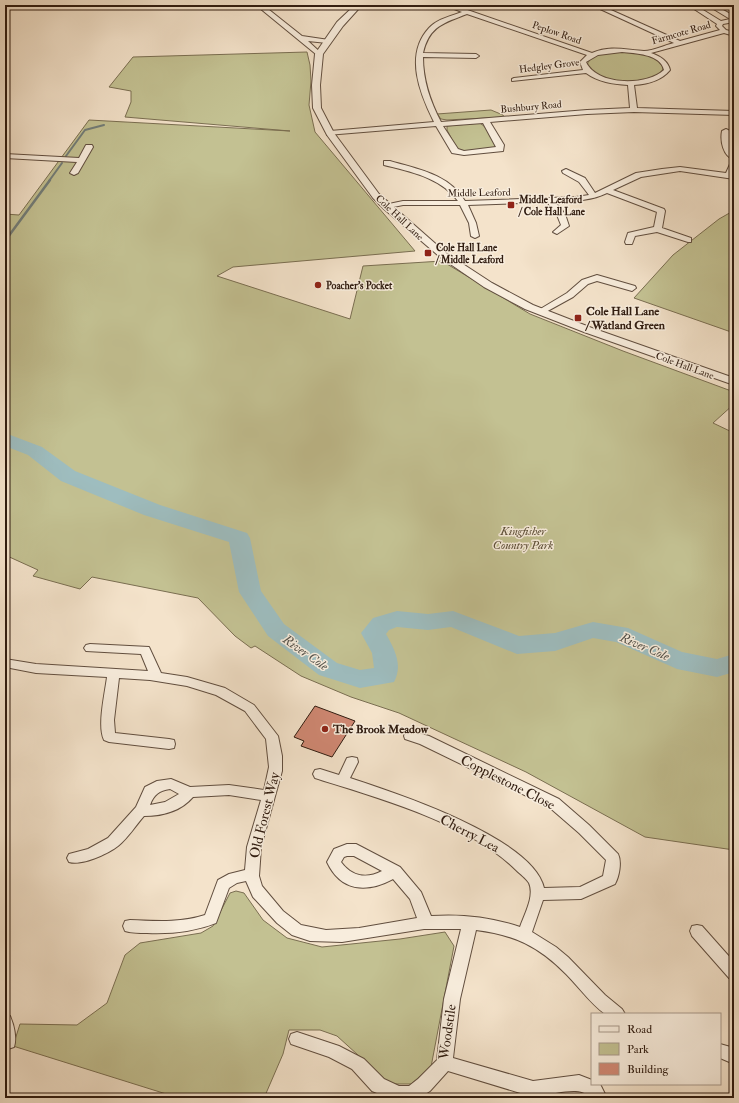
<svg xmlns="http://www.w3.org/2000/svg" width="739" height="1103" viewBox="0 0 739 1103" font-family="'IM FELL Double Pica',serif">
<rect width="100%" height="100%" fill="#f4e3cb"/>
<filter id="stains"><feTurbulence type="fractalNoise" baseFrequency=".005" numOctaves="4"/><feColorMatrix values="0 0 0 0 .2 0 0 0 0 .09 0 0 0 0 .02 0 0 0 .5 -.17"/></filter>
<radialGradient id="worn" r=".72"><stop offset=".6" stop-color="#630" stop-opacity="0"/><stop offset="1" stop-color="#630" stop-opacity=".3"/></radialGradient>
<path fill="#c3c192" stroke="#7a6e51" d="M307,52L310,65L311,81L309,105L315,132L415,251L233,267L217,276L350,319L363,266L442,261L530,314L623,351L734,392V404L713,423L734,433V850L645,837L526,772L399,713L351,697L301,676L255,646L251,648L235,636L198,598L92,577L80,589L33,576L38,570L5,555V214L19,215L89,120L290,131L125,117L131,102V91L109,87L133,57Z
M626,52C639,53 659,55 663,69C654,85 609,84 596,74C592,71 590,68 587,65C592,50 613,53 626,52Z
M491,110L503,115L504,117L447,120L441,119L437,114Z
M480,123L485,127L496,146L494,148L465,151L457,149L447,130V126Z
M734,209V333L634,298L673,255L719,219L733,211Z
M236,891L244,893L263,920L287,938L322,947L400,939L445,932L454,946L431,1067L411,1084H390L337,1036L320,1030H289L283,1054L264,1098H179L13,1046L20,1024L77,1025L107,1003L125,955L140,943L201,933L213,926L230,893Z"/>
<g fill="none" stroke-linecap="round" stroke-linejoin="round">
<path stroke="#727d79" stroke-width="2" d="M66,156L85,130L104,125
M49,181L62,163"/>
<path stroke="#727d79" stroke-width="2.5" d="M5,241L50,180"/>
<path fill="#9ebdbf" fill-rule="evenodd" d="M5,433L42,447L75,471L160,505L247,533L250,538L261,591L284,624L337,663L360,670L374,668L372,653L361,633L373,618L397,611L428,614L453,611L519,636L555,633L593,622L628,628L682,652L717,659L734,654V672L717,677L677,669L616,642L593,638L555,651L517,654L451,627L428,630L397,627L389,630L386,634C395,650 403,665 394,682L360,688L319,675L268,636L239,592L229,542L144,515L61,481L28,455L5,446Z"/>
</g>
<path fill="#d08873" stroke="#301c10" d="M315,706L355,721L332,757L301,746L304,741L294,737Z"/>
<g fill="none" stroke-linecap="round" stroke-linejoin="round">
<g stroke="#614e3f" stroke-width="2">
<path id="minor" d="M256,5H263L302,36L329,40L330,41L327,43L308,41L321,53V55H317Z
M444,5H453L592,53C611,45 625,50 644,51C653,51 665,45 674,43L598,8V6H602L680,41L720,30L716,26L717,24L688,5H695L721,21L730,19L707,5H714L734,16V22L723,24L722,26L726,30L734,32V36L724,33L651,53C660,56 668,61 670,70C661,81 648,84 634,85L637,108L734,111V115L634,112L587,114L490,122L504,145L503,151L464,155L452,153L436,126L327,135V131H330L434,122C420,94 404,55 429,28C437,19 451,16 462,12ZM467,14L587,55L580,62L583,70L514,78L512,79V81L586,73C598,82 613,84 628,85L630,108L587,110L441,122C430,101 423,81 423,57L476,58L479,56L476,54L423,53C429,26 444,23 467,14ZM622,52C634,53 661,54 664,70C647,86 597,86 586,62L598,55ZM483,123L496,147L464,151L458,149L443,126Z
M726,129L730,131C727,144 734,149 734,160C723,156 720,141 722,131Z
M86,145H92L93,147L78,173L74,175L70,173L77,162L5,158V154L79,158Z
M384,161H390C417,169 449,174 465,201L576,197L589,195L579,182L563,173L562,171L566,169L585,178L595,193L636,173L662,169L680,167L726,173L731,162H734L732,175H734V179L680,171L641,177L613,190L664,209L665,211L662,228L691,238V242H688L657,232L635,236L632,244H626L625,242L628,233L654,227L657,212L607,193C590,201 573,201 555,202L565,214L569,226L557,234L553,232L561,225L557,215L547,202L468,205L476,223L479,236L475,238L471,236L469,223L460,205H403L384,209V205L403,201H458C440,177 411,172 384,165Z
M597,275L635,286L636,288L632,291L597,281L588,284L573,297L544,313L541,314L537,311L567,293L582,280Z
M90,644L149,647L161,673L187,677L225,688L254,705L278,736L282,756V771L261,847L259,876L262,886L283,911L301,925L326,930L359,928L417,918L410,899L393,879C367,893 341,892 327,862L334,849L347,844H356L400,867L421,892L431,916C461,914 491,917 520,927C524,915 535,896 529,883C526,878 520,874 516,870C469,823 378,798 315,778L313,774L315,770L320,769L339,775L347,758L352,757L357,758L358,762L350,778C396,793 533,838 544,888L580,887L603,876L606,860L579,833L549,807L420,744L405,739L404,736L405,733L410,731L429,736L559,799L589,825L618,854C622,862 619,877 615,884L581,899L543,900L532,932L556,947L568,957L605,995L622,1009L625,1014H605C590,1003 579,987 566,974C538,946 515,935 476,930L460,999L453,1058L533,1081L579,1075L592,1080V1084H600L607,1098H590C582,1085 556,1094 543,1095L544,1098H528L527,1095L448,1071L430,1091L419,1098H389L372,1091L352,1069L329,1057L291,1044L289,1039L291,1034L297,1032L339,1046L364,1059L384,1079L399,1086H409L418,1079L437,1060L444,999L461,929H424L342,942L310,941L292,935L277,923L253,897L246,881L237,883L229,888L216,923C193,932 171,934 147,933C139,933 132,933 125,931L123,926L125,921L130,920C155,921 181,923 205,915L218,880L229,874L245,870L247,847L261,800L229,795L193,797C181,811 162,816 144,816C136,825 128,838 118,846C108,854 81,866 69,862L67,858L69,854L88,849L108,838L136,807L145,787L157,781L171,779L190,787L229,785L264,790L269,767L266,739L245,711L216,695L187,686L150,680L119,678L114,720L115,733L169,739L174,740L175,744L174,748L169,749L109,742L104,740C97,726 105,693 107,677L36,673L5,667V659L36,664L148,671L141,654L86,651L84,648L86,645ZM170,789L179,794L165,802L150,805C154,794 159,791 170,789ZM347,856H354L382,871C367,879 352,877 341,862L344,857Z
M697,925L702,926L734,962V980L729,978L692,936L690,931L692,926Z
M5,1014L10,1016C14,1025 17,1038 14,1047L8,1049L5,1048Z
M720,1044L734,1048V1064L720,1058Z"/>
</g>
<g stroke="#614e3f" stroke-width="2">
<path id="tertiary" d="M355,5H362L343,26L323,54L320,85L321,108L334,133L379,194L446,253L492,283L533,305L592,328L734,378V385L584,332L525,309L484,287L440,257L384,209L373,198L327,135L313,108L312,85L315,54L337,22Z"/>
</g>
<use href="#minor" fill="#f8eddd" fill-rule="evenodd"/>
<use href="#tertiary" fill="#f8eddd" fill-rule="evenodd"/>
</g>
<g fill="#8f2418" stroke="#f8eddd" stroke-width="1.5">
<rect x="507" y="201" width="8" height="8" rx="2"/>
<rect x="424" y="249" width="8" height="8" rx="2"/>
<circle cx="318" cy="285" r="4"/>
<rect x="574" y="314" width="8" height="8" rx="2"/>
<circle cx="325" cy="729" r="4"/>
</g>
<g text-anchor="middle" stroke-width="3" stroke-linejoin="round" paint-order="stroke">
<g font-size="10" fill="#301c10" stroke="#f8eddd">
<text transform="translate(557 32) rotate(19)" y="4">Peplow Road</text>
<text transform="translate(681 32) rotate(-16)" y="4">Farmcote Road</text>
<text transform="translate(549 65) rotate(-7)" y="4">Hedgley Grove</text>
<text transform="translate(531 106) rotate(-5)" y="4">Bushbury Road</text>
<text transform="translate(479 192) rotate(-1)" y="4">Middle Leaford</text>
<text transform="translate(400 217) rotate(43)" y="4">Cole Hall Lane</text>
<text transform="translate(685 365) rotate(20)" y="4">Cole Hall Lane</text>
</g>
<g font-size="10" font-weight="bold" fill="#301c10" stroke="#f8eddd" text-anchor="start">
<text x="519" y="203">Middle Leaford<tspan x="519" dy="12">/ Cole Hall Lane</tspan></text>
<text x="436" y="251">Cole Hall Lane<tspan x="436" dy="12">/ Middle Leaford</tspan></text>
<text x="326" y="289">Poacher's Pocket</text>
</g>
<g font-size="12" font-weight="bold" fill="#301c10" stroke="#f8eddd" text-anchor="start">
<text x="586" y="315">Cole Hall Lane<tspan x="586" dy="14">/ Watland Green</tspan></text>
<text x="333" y="733">The Brook Meadow</text>
</g>
<g font-size="12" font-style="italic" fill="#5c4e37" stroke="#f8eddd">
<text x="523" y="535">Kingfisher<tspan x="523" dy="14">Country Park</tspan></text>
</g>
<g font-size="13" font-style="italic" fill="#56544d" stroke="#f8eddd">
<text transform="translate(645 646) rotate(23)" y="5">River Cole</text>
<text transform="translate(306 652) rotate(35)" y="5">River Cole</text>
</g>
<g font-size="14" fill="#301c10" stroke="#f8eddd">
<text transform="translate(508 782) rotate(27)" y="5">Copplestone Close</text>
<text transform="translate(264 815) rotate(-76)" y="5">Old Forest Way</text>
<text transform="translate(470 833) rotate(28)" y="5">Cherry Lea</text>
<text transform="translate(447 1032) rotate(-82)" y="5">Woodstile</text>
</g>
</g>
<rect width="739" height="1103" fill="none" stroke="#f4e3cb" stroke-width="20"/>
<rect x="6" y="6" width="727" height="1091" fill="none" stroke="#301c10" stroke-width="2"/>
<rect x="10" y="10" width="719" height="1083" fill="none" stroke="#301c10"/>
<rect x="591" y="1013" width="130" height="72" fill="#f8eddd" stroke="#a8998b"/>
<rect x="599" y="1026" width="20" height="6" fill="#f8eddd" stroke="#a8998b"/>
<text x="627" y="1033" font-size="12" fill="#301c10">Road</text>
<rect x="599" y="1043" width="20" height="12" fill="#c3c192" stroke="#a8998b"/>
<text x="627" y="1053" font-size="12" fill="#301c10">Park</text>
<rect x="599" y="1063" width="20" height="12" fill="#d08873" stroke="#a8998b"/>
<text x="627" y="1073" font-size="12" fill="#301c10">Building</text>
<rect width="100%" height="100%" filter="url(#stains)"/>
<rect width="100%" height="100%" fill="url(#worn)"/>
</svg>
